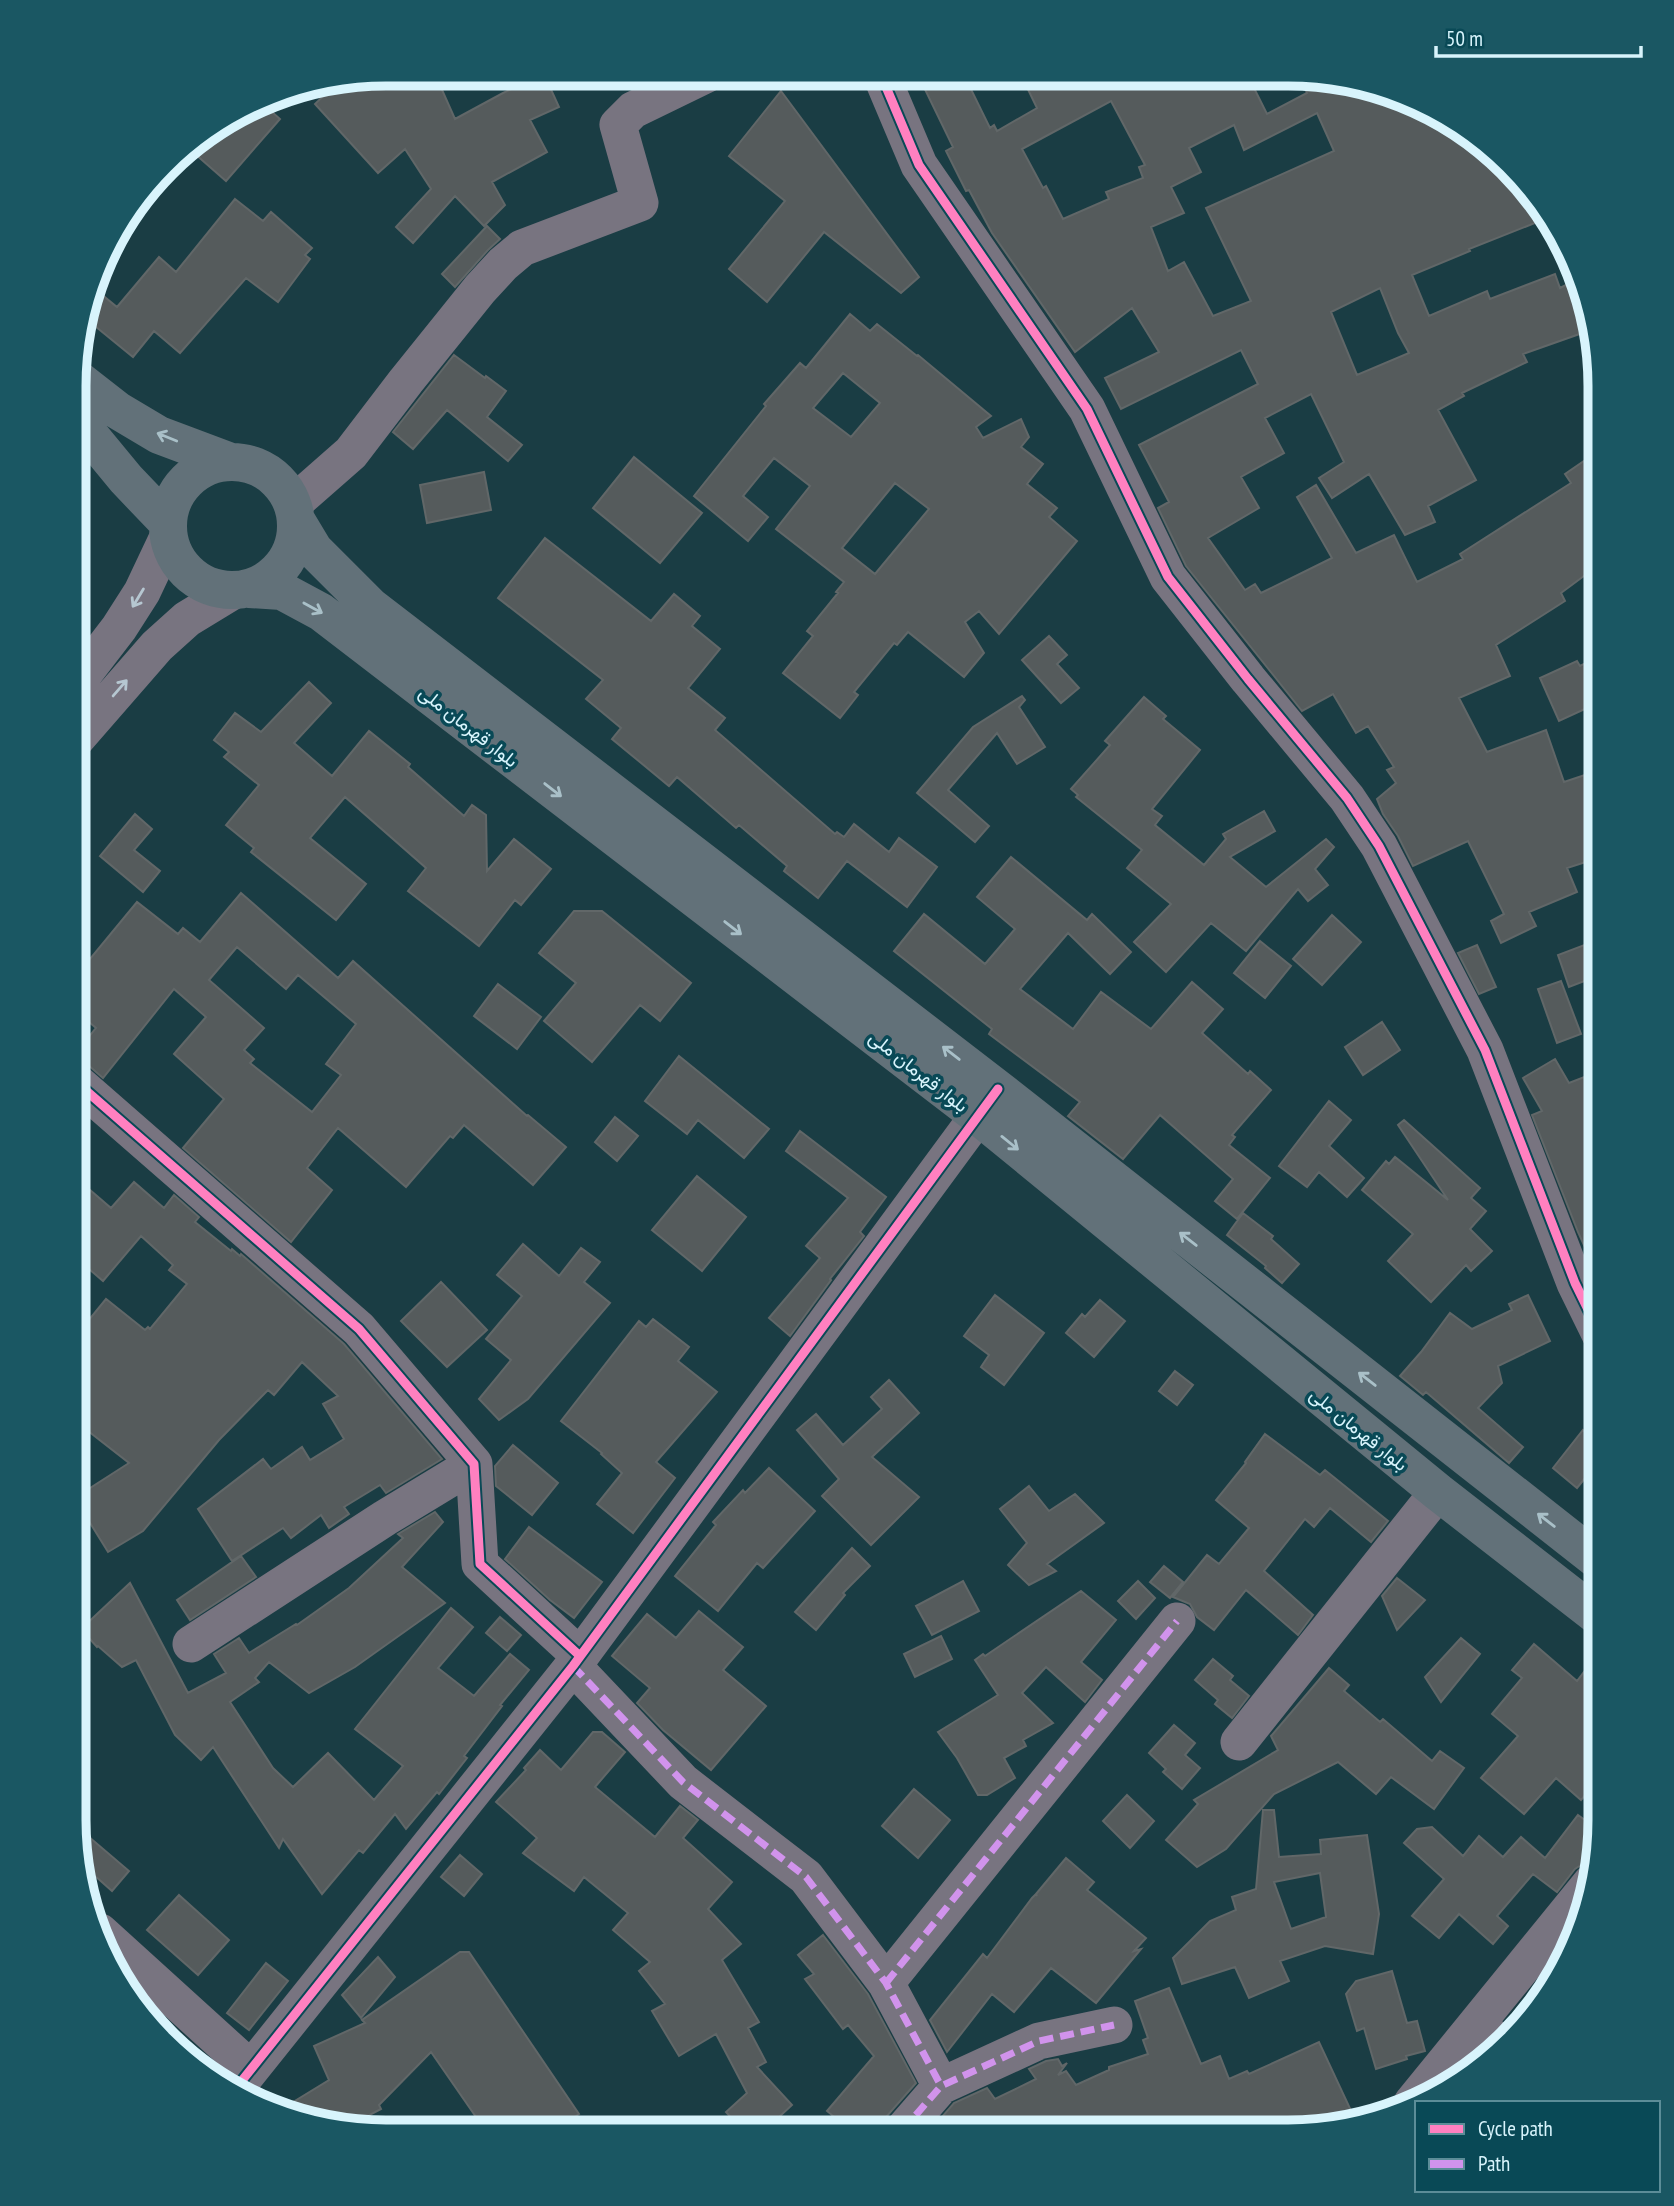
<svg xmlns="http://www.w3.org/2000/svg" width="1674" height="2206" viewBox="0 0 1674 2206" font-family="'PT Sans Narrow',Vazirmatn,sans-serif">
<rect width="100%" height="100%" fill="#1a3d44"/>
<path fill="#555b5c" stroke="#616768" stroke-width="2" fill-rule="evenodd" d="M386,74H435L455,119L503,93L544,74L559,107L530,120L547,152L492,182L505,205L484,226L455,196L413,243L396,227L431,189L405,149L378,173L315,104L338,82Z
M918,75H964L990,128L994,125L997,131L1037,108L1021,75L1248,76L1267,114L1307,93L1300,76H1329L1407,97L1478,138L1509,176L1521,203L1527,201L1535,223L1469,249L1470,251L1412,275L1429,316L1487,291L1490,299L1555,274L1560,288L1576,280L1588,331L1523,354L1527,362L1462,393L1464,396L1438,410L1476,480L1428,506L1435,522L1405,535L1369,474L1332,498L1319,478L1344,462L1311,394L1265,418L1284,453L1241,477L1259,508L1208,538L1245,590L1255,584L1261,593L1332,558L1297,497L1316,485L1356,553L1394,535L1417,582L1463,559L1460,554L1571,483L1565,474L1600,450V564L1561,593L1565,601L1496,645L1510,676L1459,698L1487,752L1546,730L1564,782L1600,770V843L1591,845L1595,859L1567,868L1577,892L1529,912L1536,926L1501,943L1491,921L1504,914L1468,841L1413,866L1398,836L1383,814L1377,799L1396,783L1387,770L1394,767L1368,726L1356,733L1333,694L1302,711L1186,566L1158,508L1169,502L1139,445L1258,384L1241,350L1121,409L1105,378L1159,352L1132,308L1075,352L992,233L969,190L966,191L946,151L953,147ZM1111,101L1145,165L1139,167L1143,178L1106,192L1109,199L1063,219L1046,186L1043,188L1022,149ZM1317,113L1334,151L1206,208L1251,301L1213,316L1184,262L1168,271L1151,227L1184,213L1171,187L1201,172L1189,148L1234,125L1244,150ZM1380,288L1398,333L1409,353L1357,375L1331,312Z
M781,91L919,277L901,293L824,232L767,302L729,269L785,201L729,156Z
M262,103L280,119L226,181L187,147Z
M235,199L263,221L271,212L312,248L305,255L310,259L278,302L246,278L180,353L154,331L133,357L85,318L95,289L117,307L159,257L176,272Z
M487,226L500,239L488,250L455,287L442,274Z
M850,314L870,331L877,324L917,356L918,355L991,416L976,427L983,438L1021,419L1029,437L1021,447L1043,464L1027,484L1057,508L1049,517L1077,541L999,634L979,611L965,622L984,653L964,677L908,632L897,645L894,643L854,692L858,695L840,718L783,673L813,636L807,631L838,593L836,592L844,582L776,529L810,486L774,458L743,496L768,517L748,541L694,496L766,406L764,404L800,363L806,368ZM843,373L880,403L851,437L813,408ZM895,483L929,509L875,574L842,548Z
M454,355L485,378L486,376L506,391L487,417L522,445L508,461L447,410L413,449L393,432Z
M634,457L702,513L660,563L593,508Z
M484,472L491,510L427,523L420,485Z
M545,538L651,621L674,594L700,616L692,626L720,649L688,688L725,718L715,730L835,834L837,832L844,837L854,824L889,852L899,838L937,867L907,907L847,861L818,898L784,871L787,866L739,825L736,828L677,777L669,786L612,739L621,728L586,699L603,680L498,598Z
M1049,636L1067,655L1057,664L1079,688L1061,703L1022,660Z
M1600,656V702L1559,721L1540,678L1577,661L1580,666Z
M309,682L331,703L294,743L332,776L369,731L410,764L408,767L464,816L472,805L486,815L487,871L514,839L551,869L521,905L515,900L479,946L408,891L426,868L345,797L310,838L366,884L336,920L251,852L254,848L226,825L259,785L224,757L229,752L214,740L235,713L261,732Z
M1022,696L1025,700L1019,707L1045,747L1017,764L997,733L948,790L989,826L975,842L917,793L973,727Z
M1144,697L1166,716L1163,719L1200,750L1152,809L1162,816L1155,825L1204,865L1226,839L1223,834L1264,811L1275,831L1230,857L1266,887L1326,839L1334,847L1315,869L1328,885L1308,901L1298,889L1246,951L1211,923L1166,972L1134,942L1171,904L1127,868L1142,850L1076,797L1078,795L1071,789L1110,745L1105,741Z
M135,814L152,829L134,850L160,871L143,892L100,856Z
M1011,857L1087,920L1092,914L1131,952L1110,974L1068,933L1020,989L1073,1029L1101,992L1151,1029L1192,982L1223,1009L1202,1033L1248,1074L1250,1071L1271,1090L1232,1135L1235,1137L1229,1145L1270,1178L1237,1219L1215,1201L1233,1179L1160,1115L1123,1159L1068,1116L1080,1102L989,1034L992,1029L894,951L924,914L985,964L1015,929L977,897Z
M241,893L338,978L353,961L527,1116L528,1115L566,1147L533,1185L464,1125L453,1138L450,1136L406,1187L338,1128L307,1168L332,1190L291,1242L183,1148L224,1099L174,1054L206,1017L174,989L103,1078L88,1065L75,1061V1054L96,1028L75,1010V977L137,902L178,934L183,928L200,942ZM237,947L286,989L298,975L356,1024L326,1064L341,1075L312,1112L250,1063L254,1059L244,1050L264,1028L209,980Z
M574,911H602L691,983L660,1021L640,1005L592,1062L544,1021L576,983L539,953Z
M1332,915L1361,942L1322,985L1293,959Z
M1260,941L1291,966L1265,998L1234,973Z
M1595,941L1600,955V975L1569,987L1558,955Z
M1477,945L1496,987L1479,994L1458,953Z
M1561,981L1581,1034L1557,1043L1538,989Z
M498,984L541,1017L517,1049L474,1016Z
M1382,1022L1400,1050L1363,1075L1345,1047Z
M679,1056L769,1129L744,1158L698,1120L687,1134L645,1101Z
M1555,1059L1569,1083L1600,1071V1280L1578,1232L1532,1115L1542,1111L1523,1078Z
M1329,1101L1351,1120L1329,1146L1364,1178L1347,1197L1319,1172L1307,1187L1279,1166Z
M615,1117L638,1136L617,1161L595,1142Z
M1404,1120L1480,1188L1471,1198L1486,1211L1470,1229L1492,1251L1471,1271L1466,1265L1431,1302L1388,1261L1413,1234L1362,1190L1386,1161L1389,1164L1395,1157L1448,1200L1398,1125Z
M800,1131L886,1197L860,1232L864,1236L830,1279L831,1280L790,1336L769,1318L820,1258L806,1246L848,1198L786,1151Z
M697,1176L746,1217L702,1271L652,1230Z
M75,1177L111,1208L134,1182L164,1208L174,1195L199,1217L195,1222L231,1251L232,1249L240,1256L241,1254L344,1344L442,1459L386,1493L380,1485L344,1507L349,1514L329,1528L321,1515L291,1538L283,1528L232,1561L198,1509L263,1459L271,1469L302,1447L310,1460L344,1439L323,1404L338,1396L302,1362L274,1395L268,1390L219,1440L143,1531L108,1552L74,1497V1476L90,1488L129,1463L74,1420V1338L106,1299L145,1330L148,1327L150,1329L187,1284L169,1270L173,1265L141,1236L103,1281L75,1257Z
M1243,1213L1273,1236L1271,1239L1299,1264L1282,1283L1265,1268L1266,1266L1227,1235Z
M523,1244L559,1276L581,1248L600,1262L584,1282L610,1303L528,1399L499,1420L479,1399L511,1360L486,1339L522,1296L497,1275Z
M441,1282L487,1330L447,1367L401,1321Z
M995,1295L1044,1333L1004,1385L981,1367L989,1355L964,1336Z
M1528,1295L1550,1341L1498,1366L1502,1383L1478,1408L1523,1447L1509,1463L1426,1392L1423,1395L1400,1376L1421,1352L1450,1313L1472,1329L1512,1310L1509,1304Z
M1100,1300L1125,1321L1094,1357L1066,1333L1082,1314L1085,1317Z
M653,1319L689,1347L678,1361L717,1392L656,1462L675,1478L633,1533L597,1504L622,1473L601,1454L602,1453L561,1421L639,1321L646,1327Z
M1175,1371L1193,1385L1177,1405L1159,1391Z
M889,1380L919,1413L872,1457L919,1497L871,1545L822,1496L839,1479L797,1430L816,1414L843,1445L882,1409L871,1397Z
M1583,1430L1600,1443V1480L1590,1472L1577,1488L1553,1468Z
M1265,1434L1320,1475L1325,1470L1388,1521L1371,1542L1330,1508L1314,1527L1305,1519L1264,1571L1313,1615L1298,1635L1246,1590L1214,1630L1197,1617L1190,1604L1173,1597L1207,1555L1219,1564L1249,1528L1216,1500L1246,1463L1245,1462Z
M513,1445L558,1483L532,1515L496,1486L495,1466Z
M769,1468L815,1511L763,1568L757,1563L718,1611L675,1576L716,1525L713,1522L743,1490L745,1493Z
M1029,1486L1049,1511L1075,1494L1104,1523L1047,1564L1056,1571L1029,1585L1008,1565L1027,1543L1000,1509Z
M435,1512L443,1522L402,1567L445,1603L355,1667L309,1693L269,1662L255,1678L259,1682L230,1702L273,1768L293,1787L328,1753L374,1800L403,1766L355,1729L451,1608L473,1627L438,1668L474,1696L510,1654L529,1670L500,1705L502,1706L464,1756L467,1758L439,1794L437,1792L406,1829L395,1814L363,1853L359,1850L322,1894L283,1839L279,1848L213,1747L201,1760L175,1735L136,1660L122,1667L98,1646L97,1647L81,1629L130,1583L188,1693L226,1673L214,1654L239,1638L249,1653L296,1624L297,1625L349,1588L403,1538L398,1534Z
M529,1527L602,1582L574,1618L550,1600L505,1559Z
M852,1548L870,1566L843,1593L845,1595L816,1630L795,1612Z
M241,1556L256,1577L190,1620L177,1600Z
M1164,1566L1183,1582L1170,1598L1150,1582Z
M1397,1578L1425,1600L1397,1630L1382,1596Z
M963,1581L979,1611L932,1635L916,1606Z
M1138,1581L1155,1598L1136,1619L1118,1601Z
M1081,1591L1116,1620L1081,1662L1102,1680L1085,1702L1046,1667L1022,1693L1053,1723L1023,1740L1026,1746L1004,1758L1015,1778L987,1795H978L957,1758L938,1732L998,1695L975,1660L983,1654L985,1656Z
M699,1611L743,1647L723,1670L766,1706L711,1770L663,1730L637,1703L650,1688L612,1656L647,1614L676,1638Z
M500,1617L521,1635L507,1651L486,1633Z
M941,1636L952,1659L915,1677L904,1654Z
M1461,1638L1480,1654L1441,1702L1425,1677Z
M1534,1644L1577,1681L1587,1668L1600,1678V1778L1581,1800L1556,1778L1524,1814L1481,1778L1518,1736L1492,1714L1522,1678L1512,1670Z
M1213,1659L1233,1676L1230,1680L1249,1696L1232,1718L1215,1704L1218,1700L1195,1680Z
M1329,1668L1349,1685L1344,1691L1380,1722L1383,1719L1432,1761L1440,1751L1464,1768L1434,1809L1391,1777L1376,1794L1338,1762L1274,1794L1226,1849L1197,1867L1166,1840L1198,1804L1194,1800L1278,1750L1271,1736Z
M1174,1725L1195,1743L1185,1755L1200,1768L1182,1789L1163,1772L1166,1769L1149,1753Z
M593,1732H602L625,1752L595,1787L655,1837L680,1806L698,1820L683,1838L732,1882L708,1909L741,1944L722,1960L759,2022L748,2028L766,2062L757,2067L792,2105L764,2131H743L726,2112L747,2093L716,2034L679,2056L652,2011L665,2004L639,1971L650,1962L613,1930L628,1913L584,1877L574,1891L523,1853L537,1838L496,1802L526,1770L524,1768L540,1750L561,1770Z
M914,1789L950,1820L918,1858L882,1826Z
M1127,1795L1154,1821L1130,1848L1103,1821Z
M1263,1810H1274L1279,1857L1321,1854L1320,1840L1367,1835L1379,1914L1373,1954L1325,1946L1280,1961L1289,1981L1249,1998L1235,1967L1182,1984L1173,1958L1210,1921L1236,1910L1232,1897L1256,1889ZM1320,1873L1326,1917L1291,1929L1274,1882Z
M1578,1815L1600,1831L1595,1863H1584L1575,1869L1557,1892L1533,1874L1497,1916L1508,1926L1493,1944L1459,1914L1439,1938L1412,1916L1444,1879L1404,1843L1417,1829L1432,1827L1463,1856L1479,1836L1503,1857L1521,1837L1545,1858Z
M75,1825L129,1871L112,1891L85,1867Z
M460,1855L482,1874L464,1896L441,1877Z
M1066,1858L1094,1882L1087,1890L1146,1938L1134,1951L1141,1949L1096,2003L1051,1968L1014,2012L992,1994L947,2052L930,2020L983,1954L987,1958L1032,1898L1036,1894L1037,1896L1036,1894Z
M179,1895L229,1940L198,1975L147,1930Z
M823,1935L868,1994L916,2083L886,2117L882,2131H851L827,2111L874,2056L848,2025L843,2029L805,1979L814,1974L798,1955Z
M460,1952H469L579,2114L555,2130H485L431,2052L379,2105L381,2109L343,2129L285,2107L329,2080L314,2046L365,2023L362,2020Z
M378,1957L395,1977L361,2018L342,1995Z
M266,1963L288,1981L249,2030L227,2013Z
M1392,1971L1407,2023L1417,2021L1425,2051L1406,2056L1407,2059L1376,2069L1364,2028L1357,2031L1346,1994L1356,1981Z
M1169,1988L1201,2064L1220,2056L1229,2079L1247,2071L1249,2074L1319,2042L1354,2117L1288,2132H929L954,2103L987,2088L995,2099L1036,2079L1029,2069L1046,2061L1058,2059L1062,2066L1067,2063L1058,2075L1066,2071L1076,2085L1109,2070V2067L1148,2054L1143,2040L1148,2038L1135,2001Z"/>
<g fill="none" stroke-linecap="round" stroke-linejoin="round">
<path stroke="#787480" stroke-width="37" d="M881,75L919,165L1087,409L1168,577L1248,679L1347,798L1379,846L1485,1050L1575,1283L1600,1334
M293,504L351,453L406,381L480,289L503,264L522,248L640,203L618,125L633,110L707,74
M76,684L119,628L142,592L168,537
M76,739L157,646L187,619L233,591
M75,1081L359,1329L474,1464L480,1564L580,1656
M191,1644L385,1518L474,1464
M573,1666L683,1782L806,1877L886,1983L941,2086
M1239,1742L1438,1492
M100,1932L251,2069
M886,1983L1177,1621
M1477,2023L1502,2046
M236,2088L573,1666L995,1093
M1412,2103L1591,1883
M902,2131L941,2086L1039,2041L1114,2025"/>
<path stroke="#627179" stroke-width="38" d="M76,378L117,410L159,435L231,462
M76,426L93,439L126,479L168,523
M168 526a64 64 0 1 1 128 0a64 64 0 1 1-128 0Z
M296,520L314,550L370,606L998,1089L1600,1562
M249,589L282,591L321,612L977,1115L1438,1492L1600,1618"/>
<path stroke="#d193ec" stroke-width="7" stroke-dasharray="14 7" stroke-linecap="butt" d="M573,1666L683,1782L806,1877L886,1983L941,2086
M886,1983L1177,1621
M902,2131L941,2086L1039,2041L1114,2025"/>
<g stroke="#094956" stroke-width="13">
<path id="cycleway" d="M881,75L919,165L1087,409L1168,577L1248,679L1347,798L1379,846L1485,1050L1575,1283L1600,1334
M75,1081L359,1329L474,1464L480,1564L580,1656
M236,2088L573,1666L998,1089"/>
</g>
<use href="#cycleway" stroke="#ff80c0" stroke-width="9"/>
</g>
<defs><path id="oneway-shaft" d="M-6 0H5M1.5-3L5.5 0L1.5 3" fill="none" stroke-width="1.6" stroke-linecap="round" stroke-linejoin="round" transform="scale(1.75)"/></defs>
<g stroke="#a9c0c8">
<use href="#oneway-shaft" transform="translate(167 437) rotate(-158)"/>
<use href="#oneway-shaft" transform="translate(313 608) rotate(29)"/>
<use href="#oneway-shaft" transform="translate(553 790) rotate(38)"/>
<use href="#oneway-shaft" transform="translate(733 928) rotate(38)"/>
<use href="#oneway-shaft" transform="translate(951 1053) rotate(-142)"/>
<use href="#oneway-shaft" transform="translate(1010 1143) rotate(39)"/>
<use href="#oneway-shaft" transform="translate(1188 1239) rotate(-142)"/>
<use href="#oneway-shaft" transform="translate(1367 1379) rotate(-142)"/>
<use href="#oneway-shaft" transform="translate(1546 1520) rotate(-142)"/>
</g>
<g stroke="#b6c7d1">
<use href="#oneway-shaft" transform="translate(138 598) rotate(121)"/>
<use href="#oneway-shaft" transform="translate(120 688) rotate(-49)"/>
</g>
<g text-anchor="middle" stroke-width="7" stroke-linejoin="round" paint-order="stroke">
<g font-size="19" fill="#d8f4fc" stroke="#094956">
<text transform="translate(469 726) rotate(38)" y="7">بلوار قهرمان ملی</text>
<text transform="translate(919 1071) rotate(38)" y="7">بلوار قهرمان ملی</text>
<text transform="translate(1359 1429) rotate(39)" y="7">بلوار قهرمان ملی</text>
</g>
</g>
<path d="M0 0H1674V2206H0ZM386 86H1288A300 300 0 0 1 1588 386V1820A300 300 0 0 1 1288 2120H386A300 300 0 0 1 86 1820V386A300 300 0 0 1 386 86Z" fill="#1a5763" fill-rule="evenodd"/>
<path fill="none" stroke="#d8f4fc" stroke-width="9" d="M386 86H1288A300 300 0 0 1 1588 386V1820A300 300 0 0 1 1288 2120H386A300 300 0 0 1 86 1820V386A300 300 0 0 1 386 86Z"/>
<rect x="1415" y="2101" width="245" height="91" fill="#094956" stroke="#5c8d98" stroke-width="2"/>
<rect x="1429" y="2124" width="35" height="10" fill="#ff80c0" stroke="#5c8d98" stroke-width="2"/>
<text x="1478" y="2136" font-size="21" fill="#d8f4fc">Cycle path</text>
<rect x="1429" y="2159" width="35" height="10" fill="#d193ec" stroke="#5c8d98" stroke-width="2"/>
<text x="1478" y="2171" font-size="21" fill="#d8f4fc">Path</text>
<path d="M1436 46v10h205v-10" fill="none" stroke="#d8f4fc" stroke-width="3.5"/>
<text x="1446" y="46" font-size="21" fill="#d8f4fc" stroke="#094956" stroke-width="5" paint-order="stroke">50 m</text>
</svg>
